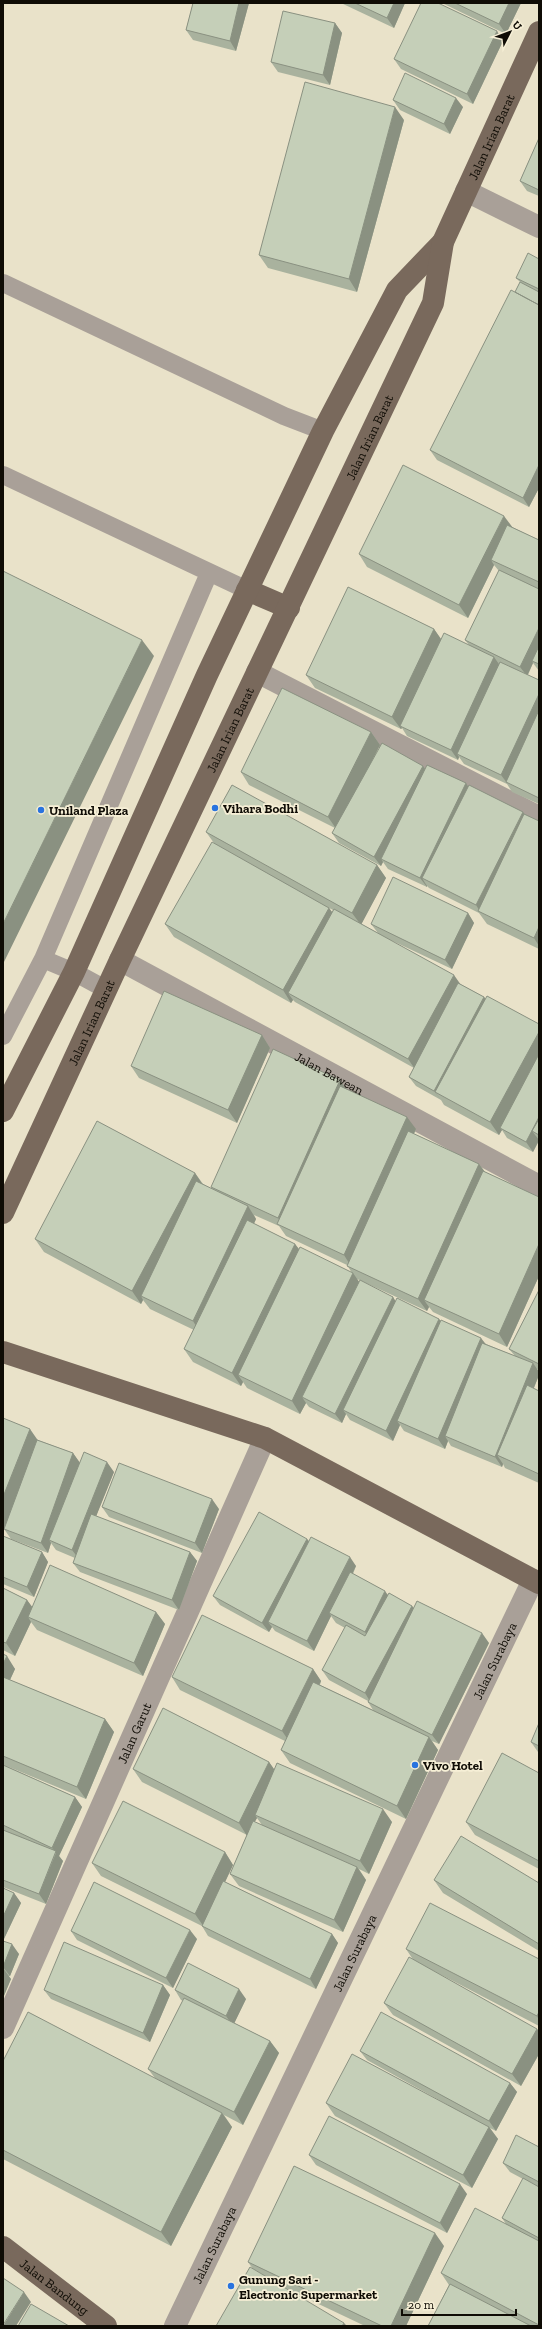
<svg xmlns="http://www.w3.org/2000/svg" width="542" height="2329" viewBox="0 0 542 2329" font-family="'Zilla Slab',serif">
<rect width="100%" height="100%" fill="#e9e2c9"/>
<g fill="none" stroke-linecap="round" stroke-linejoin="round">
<path stroke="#a9a098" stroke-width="18" d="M3,283L284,416L323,431
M3,475L247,590
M43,959L209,573
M3,1036L43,959L74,972L107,990"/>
<g stroke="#a9a098" stroke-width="22">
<path d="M466,191L539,227"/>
<path d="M257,672L539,817"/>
<path id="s1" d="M120,960L539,1186"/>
<path id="s2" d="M3,2028L265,1438"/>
<path id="s3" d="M175,2326L533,1580"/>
</g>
<g stroke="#79695c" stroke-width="22">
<path d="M247,590L289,608"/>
<path d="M3,1111L74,972L207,675L323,431L397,290L443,242"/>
<path id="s4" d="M3,1213L120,960L433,303L443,242L539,32"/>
<path d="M3,1352L265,1438L539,1583"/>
<path id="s5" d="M3,2247L106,2326"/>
</g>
</g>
<path fill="#a9b29e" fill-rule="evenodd" d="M193,3H249L236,51L193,40L186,30Z
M341,3H405L394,28Z
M442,3H521L506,34Z
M335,23L342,33L330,85L278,72L271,62Z
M503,41L473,104L401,69L394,59Z
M393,100L463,107L450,134L400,110Z
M404,120L357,292L268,268L259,255Z
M539,138V196L527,191L520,181Z
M539,259V488L529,507L437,460L430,450L515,292L520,282L516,278Z
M512,527L539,540V671L533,663L528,675L539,680V804L512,792L507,784L464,764L459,757L458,760L407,736L402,728L401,729L315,688L306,675L434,629L441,639L469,645L465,640L499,571L494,565L468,618L367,567L359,554Z
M371,732L380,745L373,759L423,766L425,769L466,783L468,787L523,812L524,814L539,821V949L487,924L479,913L429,888L427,886V887L388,869L383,862L381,866L339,843L332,833L335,828L249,785L241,772Z
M206,832L377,865L386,878L361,924L378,933L371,924L468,913L474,923L452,969L382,936L460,984L484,997L486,999L539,1024V1141L533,1152L507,1138L502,1130L499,1135L444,1105L441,1100L416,1086L409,1077L414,1068L295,1002L293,1000L291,1003L174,937L165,924L214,843ZM312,899L333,910L332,912L329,908Z
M262,1035L270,1048L237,1123L139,1078L131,1066Z
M345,1088L416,1129L414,1134L479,1164L485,1172L539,1197V1276L507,1347L433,1312L429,1307L427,1311L357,1279L359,1282L393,1297L395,1301L439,1319L441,1321L486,1344L515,1356L509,1349L539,1290V1370L537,1369L539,1372V1375L534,1388L539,1391V1483L505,1468L503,1464L502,1467L451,1446L448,1441L445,1449L404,1431L400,1425L393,1441L350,1420L346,1414L342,1423L309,1407L306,1403L300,1414L247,1388L243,1382L241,1386L193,1362L184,1349L194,1330L150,1309L143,1300L141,1304L44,1252L35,1239L195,1173L203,1184L213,1190L211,1187ZM254,1215L279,1226L286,1236L347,1265L352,1273L299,1249L295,1244L254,1224L256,1219Z
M3,1418L38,1440L73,1453L80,1463L114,1472L96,1516L190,1552L197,1561L179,1610L80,1572L73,1563L75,1558L56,1550L51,1543L48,1553L11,1539L4,1529L5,1528L3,1532Z
M102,1507L219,1509L202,1553L109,1517Z
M3,1536L42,1552L48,1562L34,1597L3,1584Z
M307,1539L309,1541L356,1566L353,1574L388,1595L412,1606L414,1608L489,1643L439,1744L432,1741L438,1750L406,1819L290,1763L281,1750L285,1741L180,1690L172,1677L313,1669L321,1681L320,1685L373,1710L368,1702V1701L329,1680L322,1670L345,1628L336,1623L331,1616L314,1651L275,1631L272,1627L269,1632L220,1605L213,1596Z
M3,1588L27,1600L32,1607L156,1612L165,1624L143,1676L37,1630L31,1622L15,1656L3,1650Z
M3,1654L15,1669L10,1680L105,1719L114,1732L86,1799L4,1765L75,1797L82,1807L59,1856L63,1861L46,1904L3,1887Z
M539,1723V1752H538L531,1742Z
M269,1762L274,1769L392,1822L369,1874L359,1869L366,1880L343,1932L239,1886L230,1874L247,1835L142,1782L133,1769ZM257,1818L262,1825L254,1822Z
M539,1773V1869L475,1835L466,1822Z
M225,1852L233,1865L225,1882L332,1934L338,1943L316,1989L208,1936L202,1926L101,1876L92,1863Z
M434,1880L539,1883V1951L443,1893Z
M3,1888L14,1893L21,1903L3,1941L19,1954L10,1976H8L11,1979L3,1998Z
M71,1931L197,1939L173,1988L77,1940Z
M406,1949L539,1959V2026L432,1970L539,2031V2054L521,2086L393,2015L384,2003L414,1961Z
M163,1985L170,1995L150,2042L51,1999L44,1990Z
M175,1990L246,1999L234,2023L270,2041L279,2053L243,2125L224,2115L232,2127L171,2246L3,2159V2061L155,2078L148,2069L183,2001L181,2000Z
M360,2051L510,2083L517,2092L496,2131L490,2128L498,2139L472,2188L335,2116L326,2103L448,2105L367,2060Z
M539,2147V2326H428L449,2285L441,2273L506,2224L502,2218L523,2179L510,2172L503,2163Z
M309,2155L467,2194L447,2233L316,2165Z
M444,2246L406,2326H365L289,2290L253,2269L248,2262Z"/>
<path fill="#8a9181" d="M239,3H249L236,51L230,41Z
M394,3H405L394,28L387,18Z
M509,3H521L506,34L499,24Z
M335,23L342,33L330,85L323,75Z
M497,31L503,41L473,104L467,94Z
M456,98L463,107L450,134L444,124Z
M395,107L404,120L357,292L349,279Z
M539,465V488L529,507L523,498Z
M504,516L513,528L491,560L494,565L468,618L459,605Z
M539,628V652L532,661L533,663L527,676L520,667Z
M434,629L443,642L400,726L402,728L401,729L392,717Z
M142,640L154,656L3,964V924Z
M494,657L501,667L457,754L459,757L458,760L451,750Z
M539,694V719L507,783L501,775Z
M371,732L380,745L337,830L328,817Z
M423,766L430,776L381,859L383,862L381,866L374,857Z
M466,783L472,793L422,878L427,886V887L420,878Z
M523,812L530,822L481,913L476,905Z
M377,865L386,878L361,925L352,913Z
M329,908L338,920L288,993L293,1000L291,1003L283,990Z
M468,913L474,923L452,969L445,960Z
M539,927V946L534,938Z
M454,975L461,985L415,1069L408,1059Z
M484,997L491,1007L435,1092L441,1100L434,1091Z
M539,1032V1061L500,1128L502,1130L499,1135L490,1122Z
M262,1035L270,1048L237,1123L228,1110Z
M340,1080L349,1093L285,1228L278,1218Z
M407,1117L416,1129L352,1268L344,1255Z
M539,1117V1135L532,1131L539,1140L533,1152L526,1142Z
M479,1164L488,1176L424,1300L429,1307L427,1311L418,1299Z
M195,1173L203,1185L141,1296L143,1300L141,1304L132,1291Z
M248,1206L256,1219L201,1334L193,1321Z
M295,1244L304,1256L238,1375L243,1382L241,1386L232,1373Z
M539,1244V1276L507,1347L499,1334Z
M353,1273L362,1286L302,1397L306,1403L300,1414L292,1401Z
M393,1297L399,1307L343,1410L346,1414L342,1423L335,1414Z
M439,1319L446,1329L397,1421L400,1425L393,1441L386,1431Z
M481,1338L488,1347L445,1436L448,1441L445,1449L438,1439Z
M533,1363L539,1372V1375L505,1459L497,1455L503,1464L502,1467L495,1457Z
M30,1429L39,1442L3,1532V1497Z
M73,1453L80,1463L49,1540L51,1543L48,1553L41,1543Z
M107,1462L114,1472L79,1559L72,1550Z
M212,1499L219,1509L202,1553L195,1543Z
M307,1539L314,1549L268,1622L272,1627L269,1632L262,1623Z
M42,1552L48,1562L34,1597L27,1587Z
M190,1552L197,1561L179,1610L172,1600Z
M350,1557L356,1566L332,1615L329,1613L331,1616L314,1651L307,1641Z
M385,1591L392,1601L371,1642L365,1632Z
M27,1600L36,1612L28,1617L31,1622L15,1656L6,1643Z
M412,1606L419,1616L371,1703L365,1693Z
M156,1612L165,1624L143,1676L134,1663Z
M482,1633L489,1643L439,1744L432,1735Z
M7,1656L15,1669L3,1695V1664Z
M313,1669L321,1681L291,1744L282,1731Z
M105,1719L114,1732L86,1799L77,1787Z
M429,1737L438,1750L406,1819L397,1806Z
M269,1762L278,1775L255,1815L257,1818L247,1836L239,1823Z
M75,1797L82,1807L59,1856L63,1861L46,1904L39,1894L56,1853L52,1848Z
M383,1809L392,1822L369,1874L360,1861Z
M225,1852L233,1865L204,1927L195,1914Z
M357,1867L366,1880L343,1932L334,1920Z
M14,1893L21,1903L3,1941V1917Z
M190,1930L197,1939L173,1988L166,1978Z
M332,1934L338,1943L316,1989L310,1979Z
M12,1944L19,1954L10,1976L3,1967Z
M3,1968L11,1979L3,1998Z
M163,1985L170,1995L150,2042L143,2033Z
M239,1989L246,1999L233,2026L226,2016Z
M539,2012V2020L537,2016Z
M537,2029L539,2031V2054L521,2086L512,2074Z
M270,2041L279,2053L243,2125L234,2112Z
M510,2083L517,2092L496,2131L489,2121Z
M222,2113L232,2127L171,2246L161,2232Z
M489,2127L498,2139L472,2188L463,2175Z
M460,2184L467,2194L447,2233L440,2223Z
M435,2233L444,2246L406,2326H391Z
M24,2292L31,2302L16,2326H3Z
M344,2323L347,2326H342Z"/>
<path fill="#c5cfb8" stroke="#8a9181" d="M193,3H239L230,41L186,30Z
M355,3H394L387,18Z
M421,3H438L497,31L467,94L394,59Z
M455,3H509L499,24Z
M283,11L335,23L323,75L271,62Z
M405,73L456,98L444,124L393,100Z
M305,82L395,107L349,279L259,255Z
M539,138V190L520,181Z
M528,253L539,259V289L516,278Z
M520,282L539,292V305L515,292Z
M511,290L539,305V465L523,498L430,450Z
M403,465L504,516L459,605L359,554Z
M507,525L539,540V582L491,560Z
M499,570L539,589V628L520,667L465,640Z
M3,571L142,640L3,924Z
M348,587L434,629L392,717L306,675Z
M444,633L494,657L451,750L400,726Z
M539,646V664L532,661Z
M500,662L539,680V694L501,775L457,754Z
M282,688L371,732L328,817L241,772Z
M539,710V798L506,782Z
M382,743L423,766L374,857L332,833Z
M427,765L466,783L420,878L381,859Z
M232,785L377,865L352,913L206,832Z
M469,785L523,812L476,905L422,878Z
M524,814L539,821V927L534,938L478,911Z
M212,842L329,908L283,990L165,924Z
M393,877L468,913L445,960L371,924Z
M334,909L454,975L408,1059L288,993Z
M458,983L484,997L434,1091L409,1077Z
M164,991L262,1035L228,1110L131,1066Z
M487,996L539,1024V1032L490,1122L435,1092Z
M273,1049L340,1080L278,1218L211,1187Z
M539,1054V1117L526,1142L500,1128Z
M340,1086L407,1117L344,1255L277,1224Z
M539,1119V1135L532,1131Z
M97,1121L195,1173L132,1291L35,1239Z
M408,1131L479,1164L418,1299L347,1266Z
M483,1171L539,1197V1244L499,1334L424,1300Z
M196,1181L248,1206L193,1321L141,1296Z
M247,1220L295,1244L232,1373L184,1349Z
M300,1247L353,1273L292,1401L238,1375Z
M360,1280L393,1297L335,1414L302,1397Z
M539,1290V1364L509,1349Z
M397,1298L439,1319L386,1431L343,1410Z
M441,1320L481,1338L438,1439L397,1421Z
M482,1343L533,1363L495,1457L445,1436Z
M527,1385L539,1391V1474L497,1455Z
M3,1418L30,1429L3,1497Z
M37,1440L73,1453L41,1543L4,1529Z
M84,1452L107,1462L72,1550L49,1540Z
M119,1463L212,1499L195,1543L102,1507Z
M259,1512L307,1539L262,1623L213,1596Z
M91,1514L190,1552L172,1600L73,1563Z
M3,1536L42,1552L27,1587L3,1577Z
M311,1537L350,1557L307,1641L268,1622Z
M50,1565L156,1612L134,1663L28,1617Z
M350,1572L385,1591L365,1632L329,1613Z
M3,1588L27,1600L6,1643L3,1642Z
M389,1593L412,1606L365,1693L322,1670L346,1625L365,1636Z
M417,1601L482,1633L432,1735L368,1702Z
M202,1615L313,1669L282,1731L172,1677Z
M3,1654L7,1656L3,1664Z
M3,1677L105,1719L77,1787L3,1756Z
M313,1682L429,1737L397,1806L281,1750Z
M163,1708L269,1762L239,1823L133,1769Z
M539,1723V1746L531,1742Z
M502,1753L539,1773V1861L466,1822Z
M277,1763L383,1809L360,1861L255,1815Z
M3,1765L75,1797L52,1848L3,1825Z
M123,1801L225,1852L195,1914L92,1863Z
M253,1821L357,1867L334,1920L230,1874Z
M3,1830L56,1851L39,1894L3,1880Z
M461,1836L539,1883V1944L434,1880Z
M223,1881L332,1934L310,1979L202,1926Z
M94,1882L190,1930L166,1978L71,1931Z
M3,1888L14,1893L3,1917Z
M430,1903L539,1959V2012L537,2016L406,1949Z
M3,1941L12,1944L3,1967Z
M64,1942L163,1985L143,2033L44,1990Z
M409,1957L537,2029L512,2074L384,2003Z
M188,1963L239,1989L226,2016L175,1990Z
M184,1998L270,2041L234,2112L148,2069Z
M28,2012L222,2113L161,2232L3,2150V2061Z
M381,2012L510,2083L489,2121L360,2051Z
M352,2054L489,2127L463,2175L326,2103Z
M329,2116L460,2184L440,2223L309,2155Z
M516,2135L539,2147V2182L503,2163Z
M294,2166L435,2233L391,2326H382L248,2262Z
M523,2178L539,2187V2238L502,2218Z
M475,2208L539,2241V2325L441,2273Z
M250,2267L344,2323L342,2326H216Z
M3,2278L24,2292L3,2325Z
M450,2284L531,2326H428Z
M31,2304L69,2326H18Z"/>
<g fill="#2973df" stroke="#f6efd6" stroke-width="1.5">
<circle cx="215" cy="808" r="4"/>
<circle cx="41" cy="810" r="4"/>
<circle cx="415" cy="1765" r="4"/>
<circle cx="231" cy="2286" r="4"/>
</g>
<g text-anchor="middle" stroke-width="3.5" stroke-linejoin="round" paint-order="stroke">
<g font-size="13" fill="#0f0c05" stroke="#f6efd6">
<text dy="5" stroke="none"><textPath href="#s4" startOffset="1184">Jalan Irian Barat</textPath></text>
<text dy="5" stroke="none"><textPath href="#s4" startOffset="858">Jalan Irian Barat</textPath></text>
<text dy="5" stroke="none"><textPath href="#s4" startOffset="534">Jalan Irian Barat</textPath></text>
<text dy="5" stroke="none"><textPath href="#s4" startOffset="210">Jalan Irian Barat</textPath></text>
<text dy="5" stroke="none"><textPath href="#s1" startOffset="238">Jalan Bawean</textPath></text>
<text dy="5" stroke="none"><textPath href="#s3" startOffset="738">Jalan Surabaya</textPath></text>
<text dy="5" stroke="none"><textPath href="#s2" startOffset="323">Jalan Garut</textPath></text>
<text dy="5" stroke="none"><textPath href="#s3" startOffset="414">Jalan Surabaya</textPath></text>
<text dy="5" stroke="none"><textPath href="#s3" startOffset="90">Jalan Surabaya</textPath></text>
<text dy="5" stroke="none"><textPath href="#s5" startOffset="65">Jalan Bandung</textPath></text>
</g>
<g font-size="13" font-weight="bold" fill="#0f0c05" stroke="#f6efd6" text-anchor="start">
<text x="223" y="813">Vihara Bodhi</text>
<text x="49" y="815">Uniland Plaza</text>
<text x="423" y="1770">Vivo Hotel</text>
<text x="239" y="2284">Gunung Sari -<tspan x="239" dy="15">Electronic Supermarket</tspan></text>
</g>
</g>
<rect width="542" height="2329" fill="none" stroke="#0f0c05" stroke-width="8"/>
<g transform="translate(510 32) rotate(48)" stroke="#f6efd6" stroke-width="3" paint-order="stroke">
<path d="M0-3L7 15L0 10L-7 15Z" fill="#0f0c05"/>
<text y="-6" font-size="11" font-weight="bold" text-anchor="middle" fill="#0f0c05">U</text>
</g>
<path d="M402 2309v6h114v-6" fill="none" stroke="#0f0c05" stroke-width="2"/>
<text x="408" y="2309" font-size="12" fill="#0f0c05" stroke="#f6efd6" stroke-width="3" paint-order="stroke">20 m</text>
</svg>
